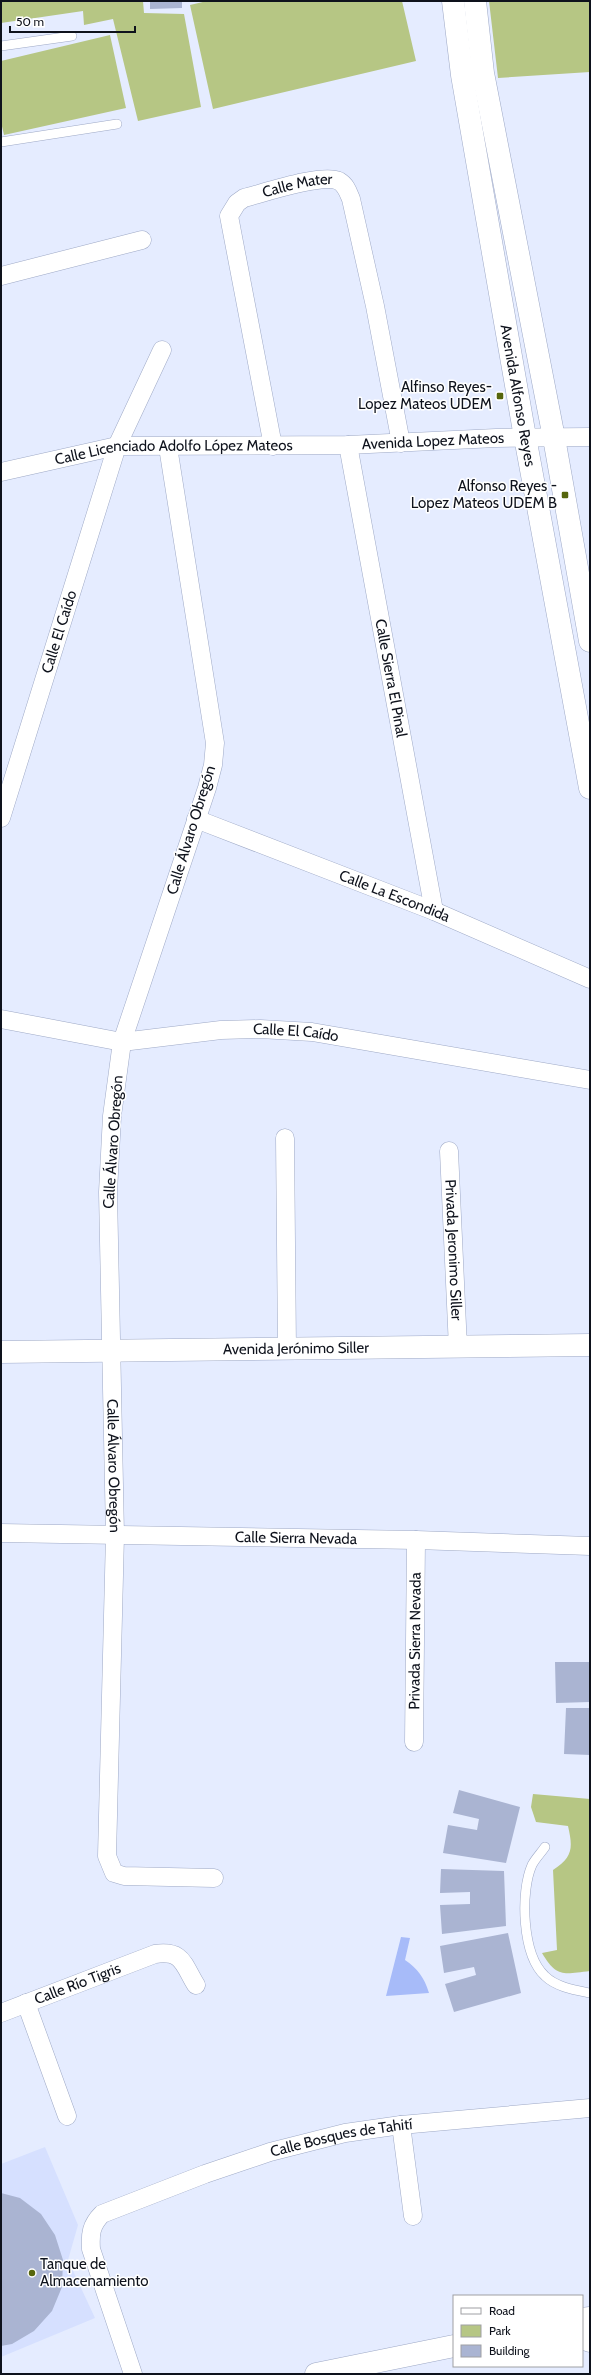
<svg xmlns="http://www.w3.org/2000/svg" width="591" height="2375" viewBox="0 0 591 2375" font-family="Cabin,sans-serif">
<rect width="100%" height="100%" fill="#e5ecff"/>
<path fill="#d6e0ff" d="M45,2147L78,2225L68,2260L95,2318L1,2357V2164Z"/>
<path fill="#b6c684" d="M1,1H143L144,13L184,14L201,107L138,121L113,19L84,25L83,11L1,23Z
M207,1H402L416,61L213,109L190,5Z
M489,1H590V72L498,78Z
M110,35L126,108L4,135L1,122V61Z
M533,1794L590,1799V1971C563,1974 557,1978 542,1953L557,1950L553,1870C573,1857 573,1848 568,1826L536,1822L531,1807Z"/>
<path fill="#a7bbf9" d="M401,1937L410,1938L405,1960C418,1969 424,1977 429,1993L386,1996Z"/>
<path fill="#aab4d2" d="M150,1H182V8L150,9Z
M555,1662H590V1702L556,1703Z
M566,1708H590V1755L564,1754Z
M459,1790L520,1807L506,1863L443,1853L448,1825L477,1830L479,1819L453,1813Z
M441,1869L504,1871L506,1926L442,1934L440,1905L470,1904V1892L440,1893Z
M508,1933L521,1993L454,2012L445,1984L476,1975L474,1967L444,1973L440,1946Z
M1,2193L20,2198L41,2214L55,2235L63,2260L62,2287L52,2311L34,2331L12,2344L1,2346Z"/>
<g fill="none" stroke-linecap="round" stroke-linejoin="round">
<g stroke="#9ea9c6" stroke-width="10">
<path id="service" d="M1,46L72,36
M1,142L117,124
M545,1847C541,1853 535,1859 532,1865C520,1892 522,1955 545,1976C556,1987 575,1990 590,1993"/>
</g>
<g stroke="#9ea9c6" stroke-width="19">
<g id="minor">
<path d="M1,276L142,240"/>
<path id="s1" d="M348,445L434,911"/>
<path id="s2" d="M273,446L229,216L237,203L244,198C264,193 322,173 339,181C346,185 348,192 351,199L375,306L401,443"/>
<path id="s3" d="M168,447L215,743L213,765L207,788L122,1042L112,1116L108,1192L115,1535L107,1856L114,1873L124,1876L214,1878"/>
<path id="s4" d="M1,472L117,446L348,445L496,438L590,437"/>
<path id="s5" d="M1,818L117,446L162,350"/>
<path id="s6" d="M196,819L434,911L590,979"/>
<path id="s7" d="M1,1019L122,1042L221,1030L260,1029L312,1032L590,1080"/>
<path d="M285,1138L287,1349"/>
<path id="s8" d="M449,1151L458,1348"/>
<path id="s9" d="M1,1533L416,1540L590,1546"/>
<path id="s10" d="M414,1742L416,1540"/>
<path d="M26,2003L67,2116"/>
<path id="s11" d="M1,2013L155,1954C183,1950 183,1964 196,1985"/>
<path d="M401,2125L413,2216"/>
<path id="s12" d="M133,2374L91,2249C90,2234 91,2225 102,2214L205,2174L270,2152L345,2133L401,2125L590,2108"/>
</g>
</g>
<g stroke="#9ea9c6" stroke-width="23">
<g id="tertiary">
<path id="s13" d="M1,1352L590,1345"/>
<path d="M582,2319L590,2318"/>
<path d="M316,2374L454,2346"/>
</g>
</g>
<g stroke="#9ea9c6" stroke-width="23">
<g id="secondary">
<path id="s14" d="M453,1L462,75L525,437L590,788"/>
<path d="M475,1L483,73L554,438L590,641"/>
<path d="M582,2338L590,2341"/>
</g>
</g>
<use href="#service" stroke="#fff" stroke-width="9"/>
<use href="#minor" stroke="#fff" stroke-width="18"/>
<use href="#tertiary" stroke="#fff" stroke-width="22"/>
<use href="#secondary" stroke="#fff" stroke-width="22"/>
</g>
<g fill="#56660d" stroke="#fff" stroke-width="1.5">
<rect x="496" y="392" width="8" height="8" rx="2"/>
<rect x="561" y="491" width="8" height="8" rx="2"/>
<circle cx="32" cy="2273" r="4"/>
</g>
<g text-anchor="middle" stroke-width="3" stroke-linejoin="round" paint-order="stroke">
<g font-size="15" fill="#0e121c" stroke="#fff">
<text dy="5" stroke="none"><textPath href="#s2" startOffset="313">Calle Mater</textPath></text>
<text dy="5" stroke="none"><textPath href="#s14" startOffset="400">Avenida Alfonso Reyes</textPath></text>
<text dy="5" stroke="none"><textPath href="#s4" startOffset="435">Avenida Lopez Mateos</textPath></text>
<text dy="5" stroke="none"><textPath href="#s4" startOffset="175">Calle Licenciado Adolfo López Mateos</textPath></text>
<text dy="5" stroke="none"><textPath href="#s5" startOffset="195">Calle El Caído</textPath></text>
<text dy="5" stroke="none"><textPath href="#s1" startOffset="237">Calle Sierra El Pinal</textPath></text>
<text transform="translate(191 830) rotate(-73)" y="5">Calle Álvaro Obregón</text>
<text dy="5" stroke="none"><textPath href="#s6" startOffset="213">Calle La Escondida</textPath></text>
<text dy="5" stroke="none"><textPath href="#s7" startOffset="298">Calle El Caído</textPath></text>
<text transform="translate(113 1142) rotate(-86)" y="5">Calle Álvaro Obregón</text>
<text dy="5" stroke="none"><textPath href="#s8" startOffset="99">Privada Jeronimo Siller</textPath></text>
<text dy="5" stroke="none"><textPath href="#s13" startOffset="295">Avenida Jerónimo Siller</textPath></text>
<text dy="5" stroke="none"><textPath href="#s3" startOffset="1038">Calle Álvaro Obregón</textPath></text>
<text dy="5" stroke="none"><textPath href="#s9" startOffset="295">Calle Sierra Nevada</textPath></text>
<text dy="5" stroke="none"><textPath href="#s10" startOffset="101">Privada Sierra Nevada</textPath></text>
<text dy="5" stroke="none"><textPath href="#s11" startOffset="82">Calle Río Tigris</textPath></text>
<text dy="5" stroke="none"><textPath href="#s12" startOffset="422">Calle Bosques de Tahití</textPath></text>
</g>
<g font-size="15" fill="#0e121c" stroke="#fff" text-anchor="end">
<text x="492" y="392">Alfinso Reyes-<tspan x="492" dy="17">Lopez Mateos UDEM</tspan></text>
<text x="557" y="491">Alfonso Reyes -<tspan x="557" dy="17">Lopez Mateos UDEM B</tspan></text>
<text x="40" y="2269" text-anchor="start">Tanque de<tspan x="40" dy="17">Almacenamiento</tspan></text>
</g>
</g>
<rect width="591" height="2375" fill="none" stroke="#0e121c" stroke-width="4"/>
<rect x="453" y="2295" width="130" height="72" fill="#ffffff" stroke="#9fa0a4"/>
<rect x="461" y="2308" width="20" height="6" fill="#ffffff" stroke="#9fa0a4"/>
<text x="489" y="2315" font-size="12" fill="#0e121c">Road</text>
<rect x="461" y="2325" width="20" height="12" fill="#b6c684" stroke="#9fa0a4"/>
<text x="489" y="2335" font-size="12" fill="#0e121c">Park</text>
<rect x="461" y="2345" width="20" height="12" fill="#aab4d2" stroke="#9fa0a4"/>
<text x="489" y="2355" font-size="12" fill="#0e121c">Building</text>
<path d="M10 26v6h125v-6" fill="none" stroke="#0e121c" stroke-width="2"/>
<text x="16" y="26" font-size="12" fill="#0e121c" stroke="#ffffff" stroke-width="3" paint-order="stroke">50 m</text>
</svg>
